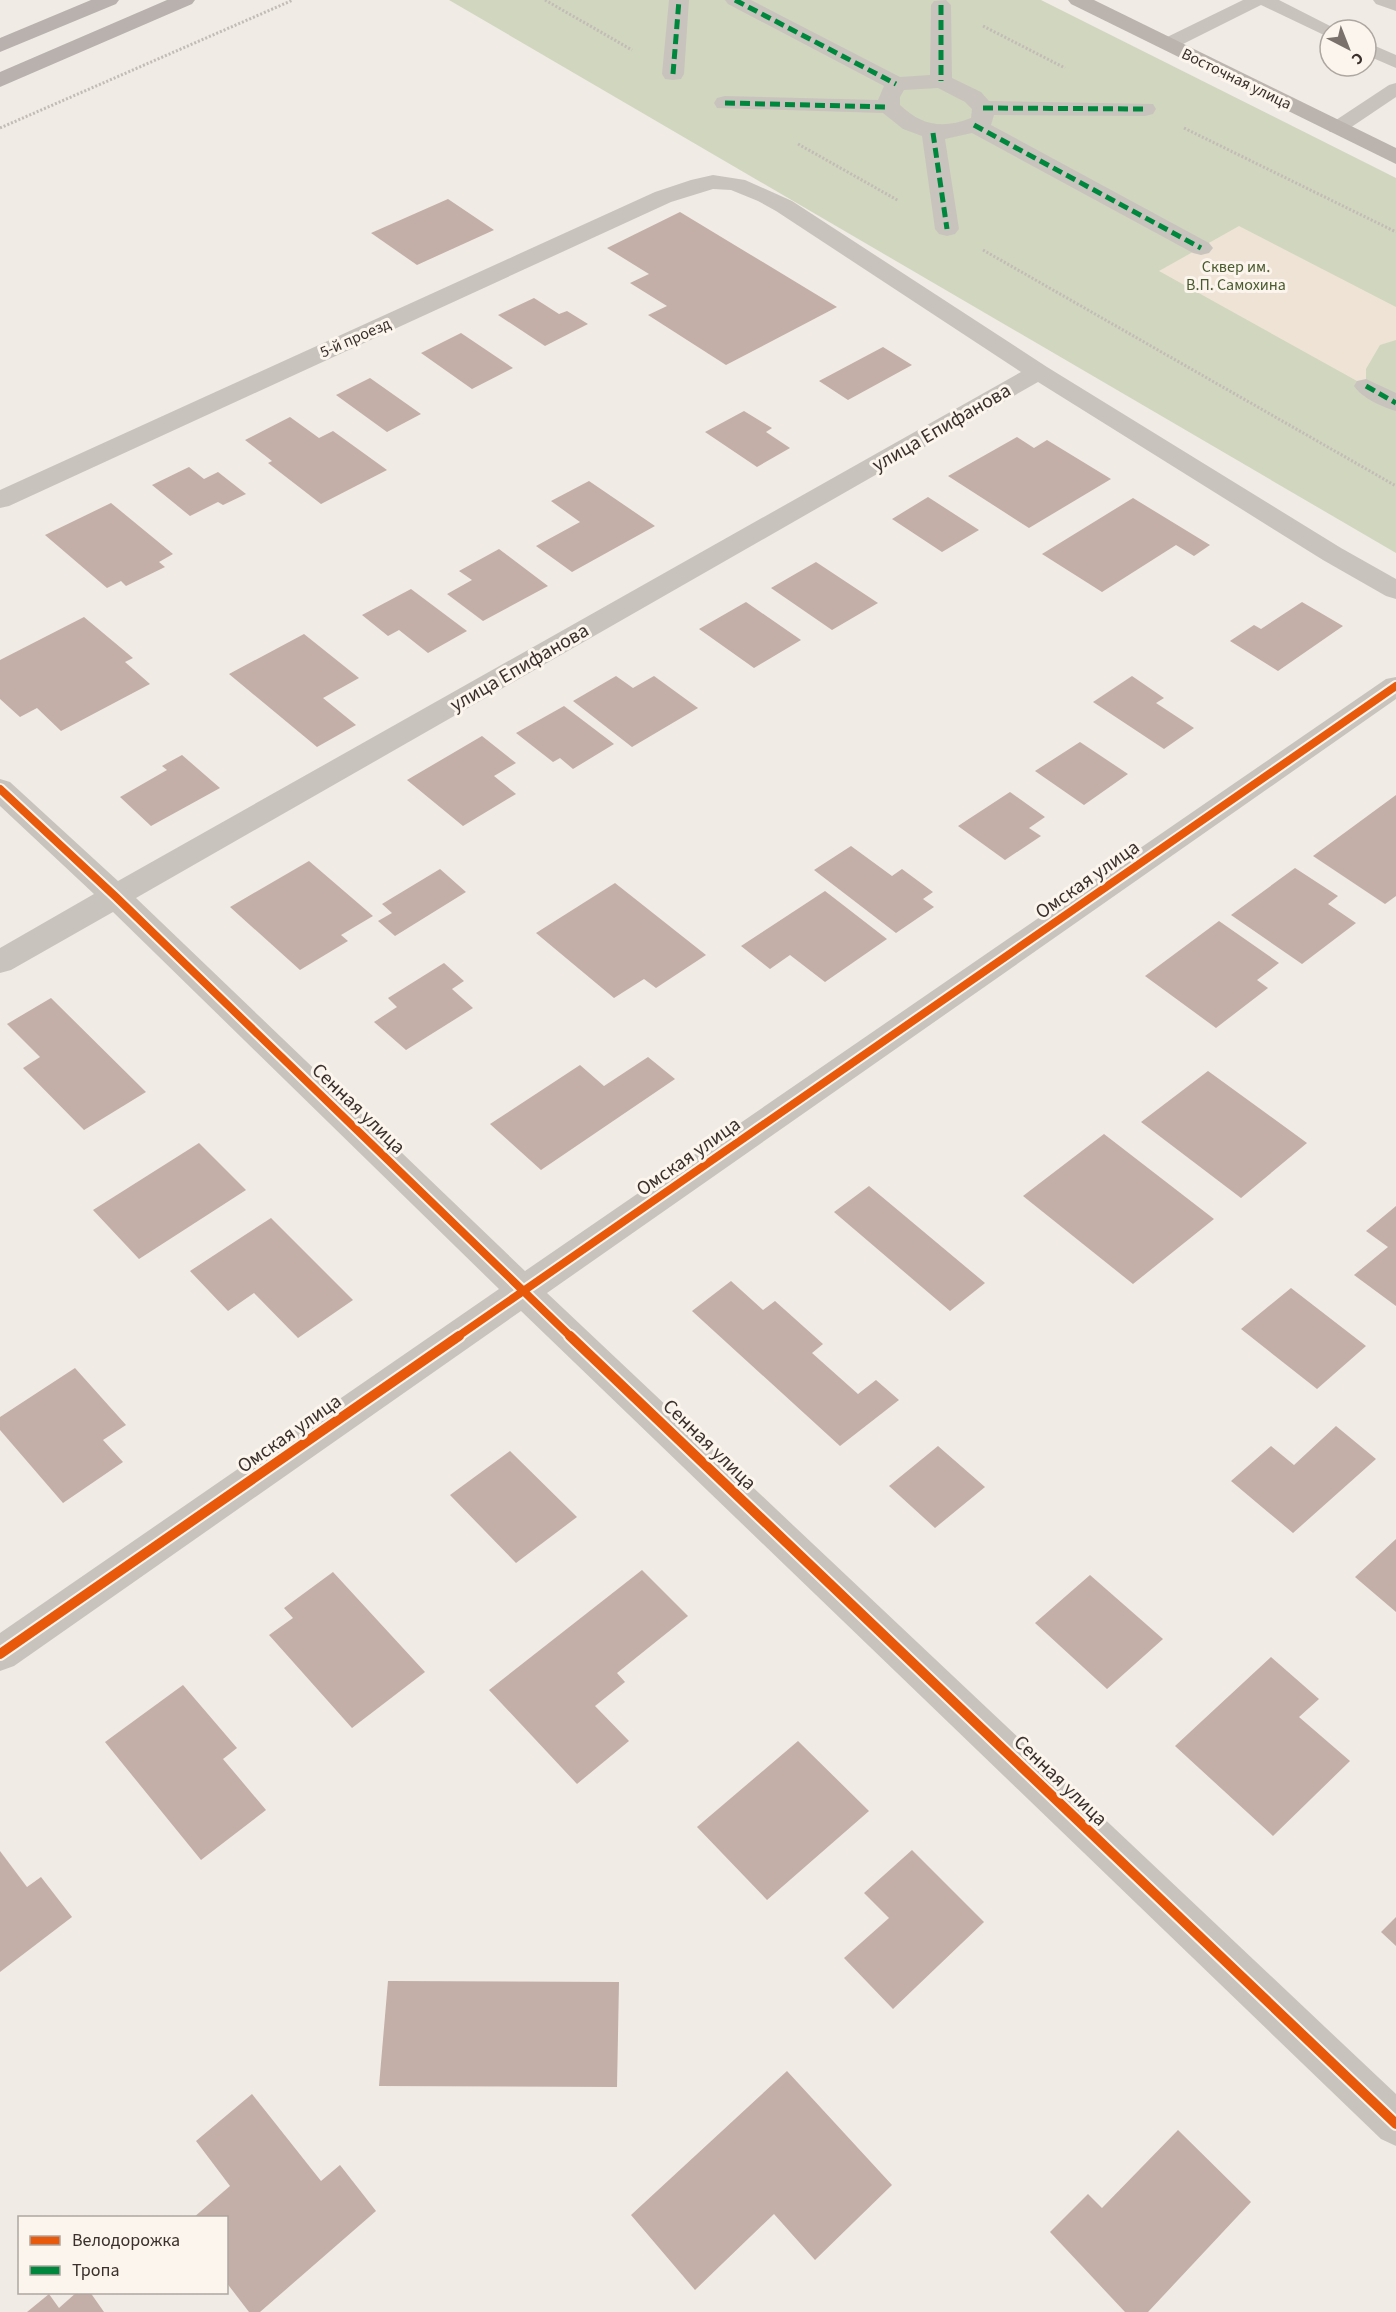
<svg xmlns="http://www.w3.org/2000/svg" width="1396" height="2312" viewBox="0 0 1396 2312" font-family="'Source Sans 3',sans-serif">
<rect width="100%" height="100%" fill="#f0ebe5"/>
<path fill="#d1d6bf" d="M449,0H1041L1396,178V553Z"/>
<path fill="#eee3d5" d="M1239,226L1396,307V340L1380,345L1366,369V386L1159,271Z"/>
<path fill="#c3afa7" d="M448,199L494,230L417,265L371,233Z
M680,212L837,307L726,365L648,315L667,306L630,283L649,274L607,248Z
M534,298L559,314L567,311L588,324L545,346L498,315Z
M461,333L513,368L472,389L421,353Z
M883,347L912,365L848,400L819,381Z
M370,378L421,414L387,432L336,395Z
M744,411L772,428L766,432L790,448L757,467L705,432Z
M290,417L319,438L333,431L387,470L321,504L268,463L272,461L245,440Z
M1017,437L1034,448L1047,440L1111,479L1029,528L948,476Z
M189,467L204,479L218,472L246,494L223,505L218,502L190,516L152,485Z
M589,481L655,526L572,572L536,546L580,522L551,501Z
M928,497L979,530L942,552L892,519Z
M1133,498L1210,545L1194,556L1176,545L1102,592L1042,554Z
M111,503L173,554L159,562L165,567L126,586L121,581L107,588L45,535Z
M499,549L548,586L483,621L447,594L472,580L459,571Z
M816,562L878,603L832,630L771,588Z
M411,589L467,631L428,653L399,630L388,636L362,615Z
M746,602L801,640L754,668L699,629Z
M1302,602L1343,626L1278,671L1230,641L1254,625L1261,629Z
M84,617L133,658L125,662L150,684L61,731L37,708L20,717L0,699V660Z
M304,634L359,678L323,698L356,725L317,747L229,674Z
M616,676L633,688L654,676L698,708L632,747L573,701Z
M1132,676L1164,698L1156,703L1194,728L1164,749L1093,702Z
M564,706L614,744L573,769L560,758L553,762L516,733Z
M482,736L516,763L494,776L516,794L463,826L407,780Z
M1080,742L1128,774L1084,805L1035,771Z
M182,755L220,788L151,826L120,797L167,770L162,766Z
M1010,792L1045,817L1029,828L1041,836L1005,860L958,826Z
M1396,795V896L1385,904L1313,856Z
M851,846L892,876L902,869L933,892L923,899L934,907L896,933L814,870Z
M309,861L373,916L341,935L348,941L300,970L230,907Z
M1295,868L1338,896L1328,904L1356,923L1302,964L1231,915Z
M440,869L466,892L395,936L378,921L392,913L382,904Z
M615,883L706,955L656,988L644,979L614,998L536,933Z
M825,891L887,939L825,982L790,955L770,969L741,946Z
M1219,921L1279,963L1257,980L1268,988L1216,1028L1145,976Z
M444,963L464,981L452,989L473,1008L406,1050L374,1022L397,1007L388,998Z
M51,998L146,1092L84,1130L23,1068L40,1057L7,1024Z
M648,1057L675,1079L541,1170L490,1124L580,1065L604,1086Z
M1208,1071L1307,1143L1241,1198L1141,1122Z
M1104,1134L1214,1219L1133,1284L1023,1196Z
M199,1143L246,1190L139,1259L93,1210Z
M869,1186L985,1283L950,1311L834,1212Z
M1396,1206V1306L1354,1275L1388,1247L1366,1231Z
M271,1218L353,1300L298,1338L254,1293L228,1311L190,1271Z
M731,1281L763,1310L775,1301L823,1344L812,1353L858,1394L876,1380L899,1400L840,1446L692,1311Z
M1291,1288L1366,1346L1317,1389L1241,1329Z
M75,1368L126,1425L103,1440L123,1462L63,1503L0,1430V1417Z
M1336,1426L1376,1459L1293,1533L1231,1481L1271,1446L1294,1465Z
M938,1446L985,1487L935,1528L889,1486Z
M510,1451L577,1517L516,1563L450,1495Z
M1396,1539V1612L1355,1577Z
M642,1570L688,1616L617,1673L625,1682L595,1706L629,1741L577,1784L489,1690Z
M333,1572L425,1672L352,1728L269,1635L293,1618L284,1608Z
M1090,1575L1163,1639L1107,1689L1035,1623Z
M1271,1657L1319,1699L1299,1717L1350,1761L1273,1836L1175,1746Z
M183,1685L237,1748L223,1759L266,1810L201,1860L105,1742Z
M798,1741L869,1811L767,1900L697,1827Z
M912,1850L984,1922L893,2009L844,1958L889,1918L864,1893Z
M0,1851L27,1887L41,1877L72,1917L0,1972Z
M1396,1917V1946L1381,1932Z
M388,1981L619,1982L617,2087L379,2086Z
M787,2071L892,2185L815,2260L774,2214L695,2290L631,2215Z
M252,2094L321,2181L340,2165L376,2211L260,2312H249L226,2282V2218H193L230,2186L196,2141Z
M1178,2130L1251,2202L1148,2312H1125L1050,2232L1088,2194L1102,2208Z
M77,2292H90L104,2312H27L49,2294L59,2308Z"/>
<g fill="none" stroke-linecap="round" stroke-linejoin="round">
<path stroke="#c2bbb6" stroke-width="3" stroke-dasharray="2 2" stroke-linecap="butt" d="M545,0L632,50
M983,26L1065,68
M0,128L293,0
M1184,128L1396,232
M798,144L899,201
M983,250L1396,486"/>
<path fill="#c9c3be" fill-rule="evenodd" d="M1243,0H1279L1338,30H1330V36L1324,35L1261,5L1175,48H1161L1159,44L1161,40Z
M1373,0H1396V11L1376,4Z
M1366,42L1396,55V68L1366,55Z
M1396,83V97L1344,132H1330L1327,128L1330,124L1389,85Z"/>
<path fill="#c9c3be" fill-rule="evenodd" d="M669,0H689L684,74L681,79L673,80L665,79L662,74Z
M725,0H751L900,77L930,75L931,5L934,1L946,0L951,5L952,78L981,92L989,101L1153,104L1156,109L1153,114L1145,116L994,115L991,125L1209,243L1213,248L1209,253L1201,255L1193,253L972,133L945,139L959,229L955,234L947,236L939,234L935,229L922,136L903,129L883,113L717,108L714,103L717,98L725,96L878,100L884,86L728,4ZM938,88L965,102L972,109L971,118C943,129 922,126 900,105V97L904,90Z
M713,175L745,180L792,201L1047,367L1341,548L1396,579V599L1386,596L1323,560L1038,382L136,898L525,1271L1386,679L1396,677V699L547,1293L1396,2094V2146L1381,2139L521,1311L14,1666L0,1671V1633L499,1289L113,912L11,970L0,973V948L94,894L0,806V779L10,782L118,881L1021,372L776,211L758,201L731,190L713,189L671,202L9,506L0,508V490L655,192L691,180Z
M1366,379L1396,393V411C1382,407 1362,398 1354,386L1357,381Z"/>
<path fill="#bab3ae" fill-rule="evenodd" d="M1068,0H1094L1396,148V164L1071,4Z"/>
<path fill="#b8b1ad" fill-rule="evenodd" d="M91,0H119L116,4L0,52V38Z
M167,0H195L192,4L0,87V72Z"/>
<path stroke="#00873e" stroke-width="5" stroke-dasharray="10 5" stroke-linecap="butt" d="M735,0L896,84
M941,5V81
M673,74L679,0
M725,103L889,107
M983,108L1145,109
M974,125L1201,248
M933,133L947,229
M1366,386L1396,403"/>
<g stroke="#fbf5ee" stroke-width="12">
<path id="cycleway-far1" d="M0,789L116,897L571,1337
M457,1337L1396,686"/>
</g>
<g stroke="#fbf5ee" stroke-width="14">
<path id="cycleway" d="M570,1336L1396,2124
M0,1654L459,1336"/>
</g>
<use href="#cycleway-far1" stroke="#e8590c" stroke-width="8"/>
<use href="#cycleway" stroke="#e8590c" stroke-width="10"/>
</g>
<g text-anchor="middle" stroke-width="6" stroke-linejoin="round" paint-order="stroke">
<g font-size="16" fill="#3b302b" stroke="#fbf5ee">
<text transform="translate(1237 78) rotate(26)" y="6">Восточная улица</text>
<text transform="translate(355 337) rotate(-24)" y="6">5-й проезд</text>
</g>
<g font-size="16" fill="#4a5a2e" stroke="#fbf5ee">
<text x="1236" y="272">Сквер им.<tspan x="1236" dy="18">В.П. Самохина</tspan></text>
</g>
<g font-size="20" fill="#3b302b" stroke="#fbf5ee">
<text transform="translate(941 427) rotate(-30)" y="7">улица Епифанова</text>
<text transform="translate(519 667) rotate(-30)" y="7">улица Епифанова</text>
<text transform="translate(1087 879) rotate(-35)" y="7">Омская улица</text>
<text transform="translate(359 1108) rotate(44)" y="7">Сенная улица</text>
<text transform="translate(688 1156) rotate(-35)" y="7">Омская улица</text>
<text transform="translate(289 1433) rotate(-35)" y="7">Омская улица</text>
<text transform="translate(710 1444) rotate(44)" y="7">Сенная улица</text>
<text transform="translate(1061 1780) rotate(44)" y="7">Сенная улица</text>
</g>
</g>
<rect x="18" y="2216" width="210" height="78" fill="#fbf5ee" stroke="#aea6a0" stroke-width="1.5"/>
<rect x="30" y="2236" width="30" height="9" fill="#e8590c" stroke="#aea6a0" stroke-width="1.5"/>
<text x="72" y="2246" font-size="18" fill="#3b302b">Велодорожка</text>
<rect x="30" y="2266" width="30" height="9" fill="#00873e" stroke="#aea6a0" stroke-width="1.5"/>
<text x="72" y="2276" font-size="18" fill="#3b302b">Тропа</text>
<g transform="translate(1348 48) rotate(138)"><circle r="28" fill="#fbf5ee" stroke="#aea6a0" stroke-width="1.5"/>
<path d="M0-4.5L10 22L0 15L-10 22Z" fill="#7a716c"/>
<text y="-9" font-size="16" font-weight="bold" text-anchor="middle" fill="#3b302b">С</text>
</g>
</svg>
